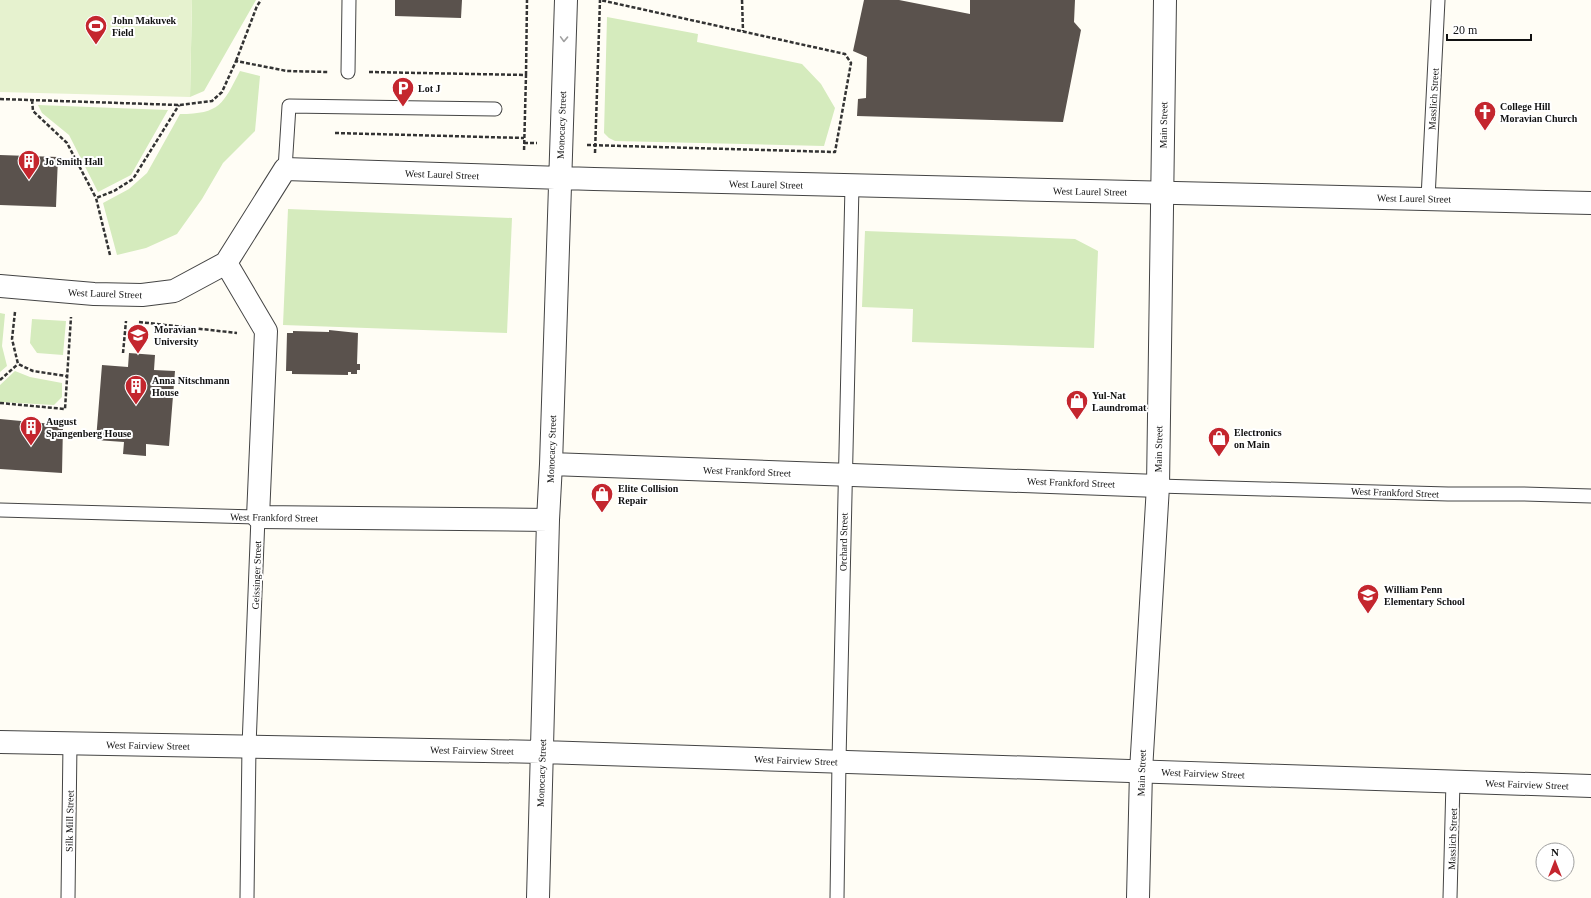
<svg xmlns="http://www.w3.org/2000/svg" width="1591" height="898" viewBox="0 0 1591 898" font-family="'Times New Roman',serif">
<rect width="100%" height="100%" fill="#fffdf5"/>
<path fill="#d5ebbd" d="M192,0H256L204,91L190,97Z
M607,17L698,34L697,42L802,64L821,84L835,108L824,146L615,141L609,138L604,133Z
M240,71L260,76L255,131L223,163L202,199L177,234L146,248L117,255L103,203L129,189L147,173L180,114C220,114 223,104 240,71Z
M38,105L168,110L131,175L98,192L69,135L42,113Z
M288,209L512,218L507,333L283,325Z
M865,231L1075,239L1098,251L1094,348L912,342L913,309L862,307Z
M0,313L5,314L2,346L7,366L0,372Z
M32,319L66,321L63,355L37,353L30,343Z
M15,371L30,377L62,383V397L54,405L0,402V385Z"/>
<path fill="#e6f2cf" d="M0,0H192L190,97L0,92Z"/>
<path fill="#5a524d" d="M395,0H462L461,18L395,16Z
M864,0H899L970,14V0H1075L1074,22L1081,30L1063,122L857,116L858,99L866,98L867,57L853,51Z
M0,155L58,157L56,207L0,205Z
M329,330L358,333L357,364H360V370H357V374H351V372H348V375L292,374V371H286L287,333H293V331L329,332Z
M129,353L155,355L154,370L175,371L169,446L146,444V456L123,454L124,442L96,440L102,365L128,367Z
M0,419L63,425L62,473L0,469Z"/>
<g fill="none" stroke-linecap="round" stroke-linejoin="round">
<g stroke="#444" stroke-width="15">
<path id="service" d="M348,72L349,0
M285,169L289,106L495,109
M1428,198L1438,0
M1158,486L1448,494H1522L1591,496
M0,510L258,517L249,746L247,898
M68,898L70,744
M837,898L839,761L852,186
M1450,898L1453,781"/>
</g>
<g stroke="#444" stroke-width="24">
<path id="minor" d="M226,263L266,331L258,517L548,520
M0,286L94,294L142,295L174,291L226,263L285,169L594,179L1591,203
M551,464L1158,486
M0,742L542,752L1591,786
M538,898L548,520L551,464L566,0"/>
</g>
<g stroke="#444" stroke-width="24">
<path id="tertiary" d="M1138,898L1141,771L1158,486L1165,0"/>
</g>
<path stroke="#333" stroke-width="2.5" stroke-dasharray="4 2" stroke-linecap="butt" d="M742,0L743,31
M236,61L257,6L261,0
M369,72L526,75L524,152
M526,75L527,0
M0,99L179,105L212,101L222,92L236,61L287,71L328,72
M32,100L33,111L67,143L96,198
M335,133L524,138
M524,143H537
M587,145L835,152L851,63L845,54L600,0
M595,153L600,0
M110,255L96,198L114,191L133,179L179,105
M15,312L12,339L18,364L33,371L66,376
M139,322L237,333
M123,353L126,321
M0,380L18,364
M0,403L65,409L71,317"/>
<use href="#service" stroke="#fff" stroke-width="13"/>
<use href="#minor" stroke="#fff" stroke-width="22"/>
<use href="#tertiary" stroke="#fff" stroke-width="22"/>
</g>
<defs><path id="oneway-chevron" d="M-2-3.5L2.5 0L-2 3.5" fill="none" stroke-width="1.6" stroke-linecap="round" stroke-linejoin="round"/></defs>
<use stroke="#a0a0a0" href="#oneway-chevron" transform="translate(564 39) rotate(92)"/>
<defs>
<g id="stadium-pin" transform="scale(1.15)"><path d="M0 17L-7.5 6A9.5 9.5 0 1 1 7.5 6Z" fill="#c4262e" stroke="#fff"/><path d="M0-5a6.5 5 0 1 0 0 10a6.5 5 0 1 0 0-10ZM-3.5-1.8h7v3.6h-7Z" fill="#fff"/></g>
<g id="parking-pin" transform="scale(1.15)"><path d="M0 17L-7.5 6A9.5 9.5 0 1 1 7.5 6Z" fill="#c4262e" stroke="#fff"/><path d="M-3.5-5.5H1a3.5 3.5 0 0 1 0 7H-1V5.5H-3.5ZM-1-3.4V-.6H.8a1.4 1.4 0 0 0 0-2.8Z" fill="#fff"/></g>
<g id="church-pin" transform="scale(1.15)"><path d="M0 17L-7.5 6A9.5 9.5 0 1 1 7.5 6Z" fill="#c4262e" stroke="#fff"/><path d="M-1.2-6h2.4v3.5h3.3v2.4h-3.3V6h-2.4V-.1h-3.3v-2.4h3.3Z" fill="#fff"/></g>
<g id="building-pin" transform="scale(1.15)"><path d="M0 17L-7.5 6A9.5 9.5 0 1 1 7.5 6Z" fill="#c4262e" stroke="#fff"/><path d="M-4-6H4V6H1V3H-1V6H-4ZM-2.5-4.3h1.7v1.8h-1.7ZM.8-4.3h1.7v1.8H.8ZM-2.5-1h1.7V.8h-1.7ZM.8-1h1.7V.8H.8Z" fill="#fff"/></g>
<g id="university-pin" transform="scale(1.15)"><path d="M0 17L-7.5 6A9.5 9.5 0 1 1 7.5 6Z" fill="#c4262e" stroke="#fff"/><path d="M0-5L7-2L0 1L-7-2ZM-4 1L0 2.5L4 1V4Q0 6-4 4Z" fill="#fff"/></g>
<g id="shop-pin" transform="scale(1.15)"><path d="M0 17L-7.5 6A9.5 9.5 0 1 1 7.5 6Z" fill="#c4262e" stroke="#fff"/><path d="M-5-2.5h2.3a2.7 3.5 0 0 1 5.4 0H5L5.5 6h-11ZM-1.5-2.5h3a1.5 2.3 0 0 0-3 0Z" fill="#fff"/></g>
<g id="school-pin" transform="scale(1.15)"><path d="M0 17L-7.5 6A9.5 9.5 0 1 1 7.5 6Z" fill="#c4262e" stroke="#fff"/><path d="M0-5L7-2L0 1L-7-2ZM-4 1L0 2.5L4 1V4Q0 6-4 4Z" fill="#fff"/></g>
</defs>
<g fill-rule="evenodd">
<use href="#stadium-pin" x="96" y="26"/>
<use href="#parking-pin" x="403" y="88"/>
<use href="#church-pin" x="1485" y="112"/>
<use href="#building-pin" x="29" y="161"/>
<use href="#university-pin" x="138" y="335"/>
<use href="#building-pin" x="136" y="386"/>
<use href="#shop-pin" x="1077" y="401"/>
<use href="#building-pin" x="31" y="427"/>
<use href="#shop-pin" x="1219" y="438"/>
<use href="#shop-pin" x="602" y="494"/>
<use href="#school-pin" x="1368" y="595"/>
</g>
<g text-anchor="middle" stroke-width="4" stroke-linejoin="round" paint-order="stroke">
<g font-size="10" font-weight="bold" fill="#111" stroke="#fff" text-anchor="start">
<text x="112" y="24">John Makuvek<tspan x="112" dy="12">Field</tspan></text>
<text x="418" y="92">Lot J</text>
<text x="1500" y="110">College Hill<tspan x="1500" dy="12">Moravian Church</tspan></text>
<text x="44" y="165">Jo Smith Hall</text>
<text x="154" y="333">Moravian<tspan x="154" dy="12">University</tspan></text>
<text x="152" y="384">Anna Nitschmann<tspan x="152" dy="12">House</tspan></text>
<text x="1092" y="399">Yul-Nat<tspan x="1092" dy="12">Laundromat</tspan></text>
<text x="46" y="425">August<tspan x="46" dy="12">Spangenberg House</tspan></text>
<text x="1234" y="436">Electronics<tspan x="1234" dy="12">on Main</tspan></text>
<text x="618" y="492">Elite Collision<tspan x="618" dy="12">Repair</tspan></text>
<text x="1384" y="593">William Penn<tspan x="1384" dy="12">Elementary School</tspan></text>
</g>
<g font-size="10" fill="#111" stroke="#fff">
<text transform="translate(1433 99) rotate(-87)" y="4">Masslich Street</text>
<text transform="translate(561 125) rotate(-88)" y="4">Monocacy Street</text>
<text transform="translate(1163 125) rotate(-89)" y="4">Main Street</text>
<text transform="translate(442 174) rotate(2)" y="4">West Laurel Street</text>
<text transform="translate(766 184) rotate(1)" y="4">West Laurel Street</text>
<text transform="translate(1090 191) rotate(1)" y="4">West Laurel Street</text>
<text transform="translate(1414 198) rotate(1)" y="4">West Laurel Street</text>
<text transform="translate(105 293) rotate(2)" y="4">West Laurel Street</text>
<text transform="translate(551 449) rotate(-88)" y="4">Monocacy Street</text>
<text transform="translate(1158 449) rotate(-89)" y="4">Main Street</text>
<text transform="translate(747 471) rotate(2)" y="4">West Frankford Street</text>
<text transform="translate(1071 482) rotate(2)" y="4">West Frankford Street</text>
<text transform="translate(1395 492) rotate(2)" y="4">West Frankford Street</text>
<text transform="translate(274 517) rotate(1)" y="4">West Frankford Street</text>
<text transform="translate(843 542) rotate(-89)" y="4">Orchard Street</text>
<text transform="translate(256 575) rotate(-88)" y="4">Geissinger Street</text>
<text transform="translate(148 745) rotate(1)" y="4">West Fairview Street</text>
<text transform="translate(472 750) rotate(1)" y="4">West Fairview Street</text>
<text transform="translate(796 760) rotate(2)" y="4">West Fairview Street</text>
<text transform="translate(541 773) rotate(-88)" y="4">Monocacy Street</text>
<text transform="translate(1141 773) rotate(-88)" y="4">Main Street</text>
<text transform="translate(1203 773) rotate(2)" y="4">West Fairview Street</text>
<text transform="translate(1527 784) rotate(2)" y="4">West Fairview Street</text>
<text transform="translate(69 821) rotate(-89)" y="4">Silk Mill Street</text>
<text transform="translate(1452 839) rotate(-88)" y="4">Masslich Street</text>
</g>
</g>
<g transform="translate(1555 862)"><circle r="19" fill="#ffffff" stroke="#a0a0a0"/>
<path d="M0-3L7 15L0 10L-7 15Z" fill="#c4262e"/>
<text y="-6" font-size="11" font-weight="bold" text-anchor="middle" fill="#111111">N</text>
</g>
<path d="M1447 34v6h84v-6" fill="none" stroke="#111111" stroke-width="2"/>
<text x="1453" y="34" font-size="12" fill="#111111" stroke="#ffffff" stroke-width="3" paint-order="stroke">20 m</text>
</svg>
